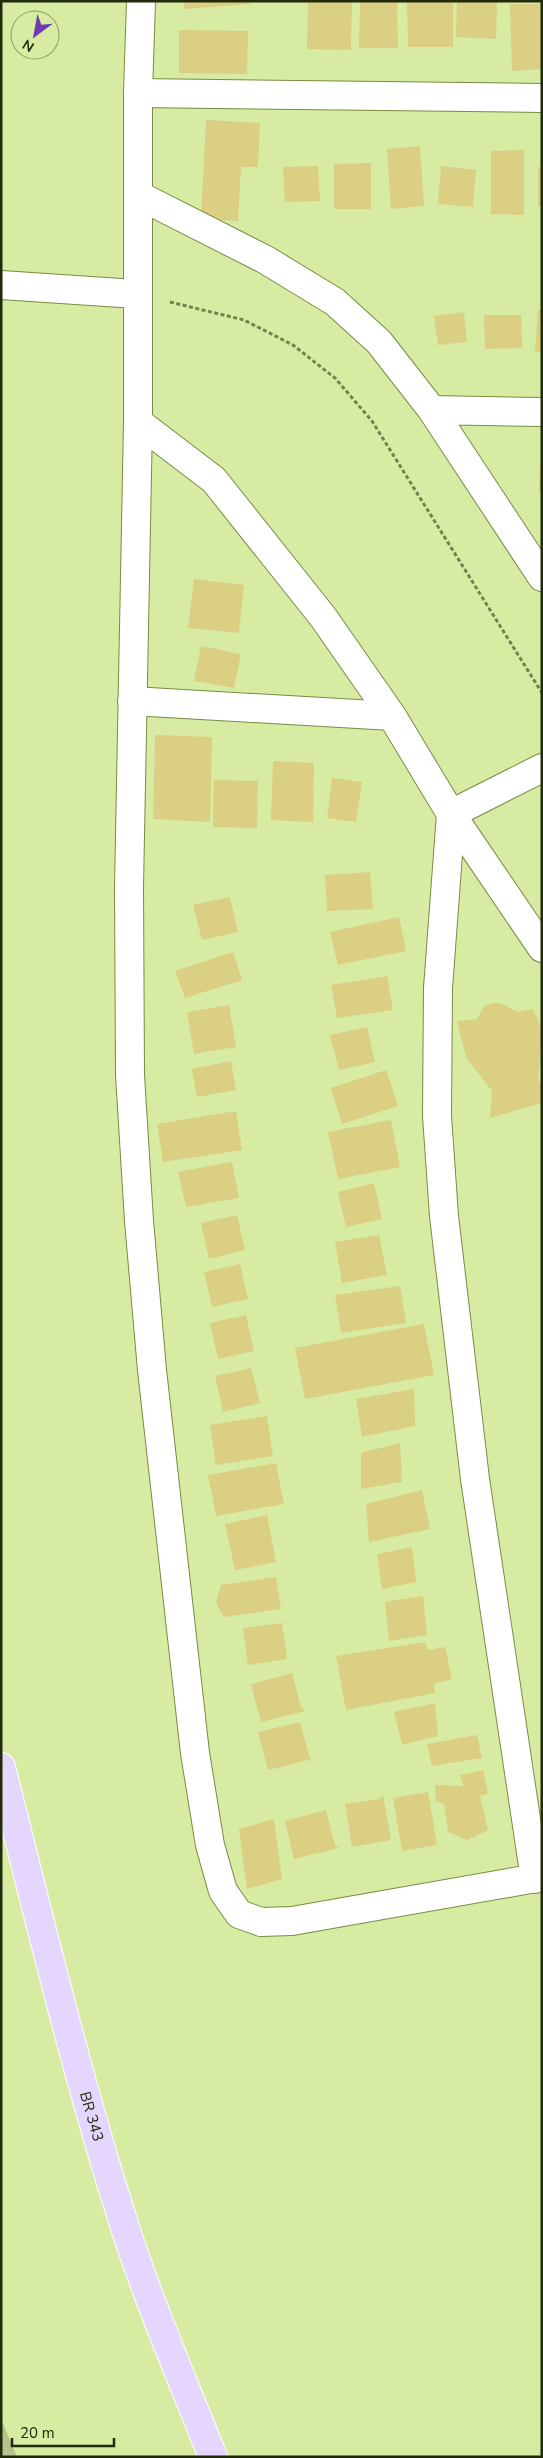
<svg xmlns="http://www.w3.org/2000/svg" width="543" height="2458" viewBox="0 0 543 2458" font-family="'Nunito Sans',sans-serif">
<rect width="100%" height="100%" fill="#d7eca2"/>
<path fill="#b3c38b" d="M1,2419L17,2457H1Z"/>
<path fill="#dacf82" d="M184,1H250V4L184,9Z
M308,1H352L351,50L307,49Z
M457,1L497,2L496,39L456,37Z
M360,2H397L398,48H359Z
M407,2H453V47H408Z
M510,4H542V69L512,71Z
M179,30L248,31L247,74L179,73Z
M206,120L260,123L258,167H241L238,221L201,219Z
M420,146L424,206L391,209L387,149Z
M524,150V215L491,214V151Z
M371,163V209H334V164Z
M318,166L320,201L285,202L283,167Z
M441,166L476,170L473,207L438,204Z
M538,167H542V206H538Z
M538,310H542V352L535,351Z
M464,312L467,342L438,345L434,316Z
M484,315H521L522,348L485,349Z
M540,464H542V492H539Z
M194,579L244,585L239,633L188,628Z
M201,646L241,654L234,688L194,681Z
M155,735L212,737L210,822L153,819Z
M273,761L314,763L313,822L271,820Z
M332,778L362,782L356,822L327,818Z
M214,780L258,781L257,828L213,827Z
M370,872L373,909L327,911L325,875Z
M230,897L238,932L202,940L193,905Z
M399,917L406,951L338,965L330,932Z
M233,952L242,980L185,998L175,971Z
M387,976L393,1010L337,1018L331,985Z
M495,1003H500L517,1012L533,1009L542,1030L538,1080L542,1084V1103L490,1118L492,1091L466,1057L457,1021L477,1019L485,1005Z
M229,1005L236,1047L194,1054L187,1012Z
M367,1027L375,1062L339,1070L330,1035Z
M231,1061L236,1090L197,1097L192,1069Z
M386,1070L398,1106L342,1124L331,1088Z
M236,1111L242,1150L163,1162L157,1124Z
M391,1120L400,1167L338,1179L328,1132Z
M232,1162L239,1198L186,1207L178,1172Z
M374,1183L382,1219L346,1227L338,1192Z
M237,1215L245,1250L209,1259L201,1223Z
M379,1235L387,1275L342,1283L335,1242Z
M240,1264L248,1299L212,1307L204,1272Z
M400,1286L406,1323L341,1333L335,1295Z
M246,1315L254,1351L218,1359L210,1323Z
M424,1324L434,1375L305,1399L295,1348Z
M251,1368L260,1403L223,1412L215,1376Z
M414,1389L415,1426L362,1437L356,1399Z
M267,1416L273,1456L216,1465L210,1425Z
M400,1443L402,1482L361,1489V1453Z
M276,1463L284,1504L216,1516L208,1475Z
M422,1490L430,1529L369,1542L366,1504Z
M267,1515L276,1562L235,1570L225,1524Z
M412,1547L416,1582L382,1589L377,1554Z
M276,1577L281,1609L224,1617L216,1603L221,1585Z
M423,1596L427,1635L389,1641L385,1602Z
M282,1623L287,1659L248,1665L243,1628Z
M425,1642L428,1650L445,1647L452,1679L434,1684L435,1693L346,1710L336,1656Z
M292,1673L301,1707L305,1711L261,1722L251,1684Z
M435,1703L438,1736L402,1745L394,1712Z
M300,1722L309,1756L312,1759L268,1770L258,1732Z
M477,1735L482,1758L432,1766L427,1744Z
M483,1770L488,1794L480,1796L488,1830L467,1840L448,1832L444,1804L436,1801L435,1785L463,1786L460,1775Z
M428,1792L437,1845L402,1851L393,1798Z
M383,1795L391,1840L352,1847L345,1804L379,1799Z
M326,1810L335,1845L339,1848L294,1859L285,1821Z
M274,1819L282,1879L247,1889L239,1829Z"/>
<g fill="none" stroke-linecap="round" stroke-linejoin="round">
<g stroke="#798b45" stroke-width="30">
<path id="minor" d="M141,1L138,93V422L129,887L130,1075L139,1221L152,1370L195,1753L210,1845L223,1891L239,1914L261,1922L292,1921L542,1877
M138,93L542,98
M138,195L266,260L335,302L379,342L432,410L542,577
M1,285L136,294
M432,410L542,412
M138,422L214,480L323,617L392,716L451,814L542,948
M132,701L392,716
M535,1879L475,1479L444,1216L437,1116L438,988L451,814L542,768"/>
</g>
<g stroke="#fff" stroke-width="30">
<g id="primary">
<path id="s1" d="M1,1767C38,1913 73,2061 118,2205C144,2291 180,2374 213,2457"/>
</g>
</g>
<path stroke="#748250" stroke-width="3" stroke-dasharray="4 2.5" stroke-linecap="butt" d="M170,302L244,320L293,345L335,378L372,421L542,693"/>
<use href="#minor" stroke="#fff" stroke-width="28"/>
<use href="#primary" stroke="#e4d6fd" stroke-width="28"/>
</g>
<g text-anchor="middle" stroke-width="4" stroke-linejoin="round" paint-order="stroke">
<g font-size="15" fill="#222a0c" stroke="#d7eca2">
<text dy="5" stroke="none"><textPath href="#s1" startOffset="361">BR 343</textPath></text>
</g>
</g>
<rect width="543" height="2458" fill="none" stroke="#222a0c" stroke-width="5"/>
<g transform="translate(35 35) rotate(212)"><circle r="24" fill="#d7eca2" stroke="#8f9e66"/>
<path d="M0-4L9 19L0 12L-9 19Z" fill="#7039af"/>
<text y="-8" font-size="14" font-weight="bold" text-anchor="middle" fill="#222a0c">N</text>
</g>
<path d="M12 2438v8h102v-8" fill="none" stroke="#222a0c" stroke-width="2.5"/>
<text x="20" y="2438" font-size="15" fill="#222a0c" stroke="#d7eca2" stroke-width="4" paint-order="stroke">20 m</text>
</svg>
